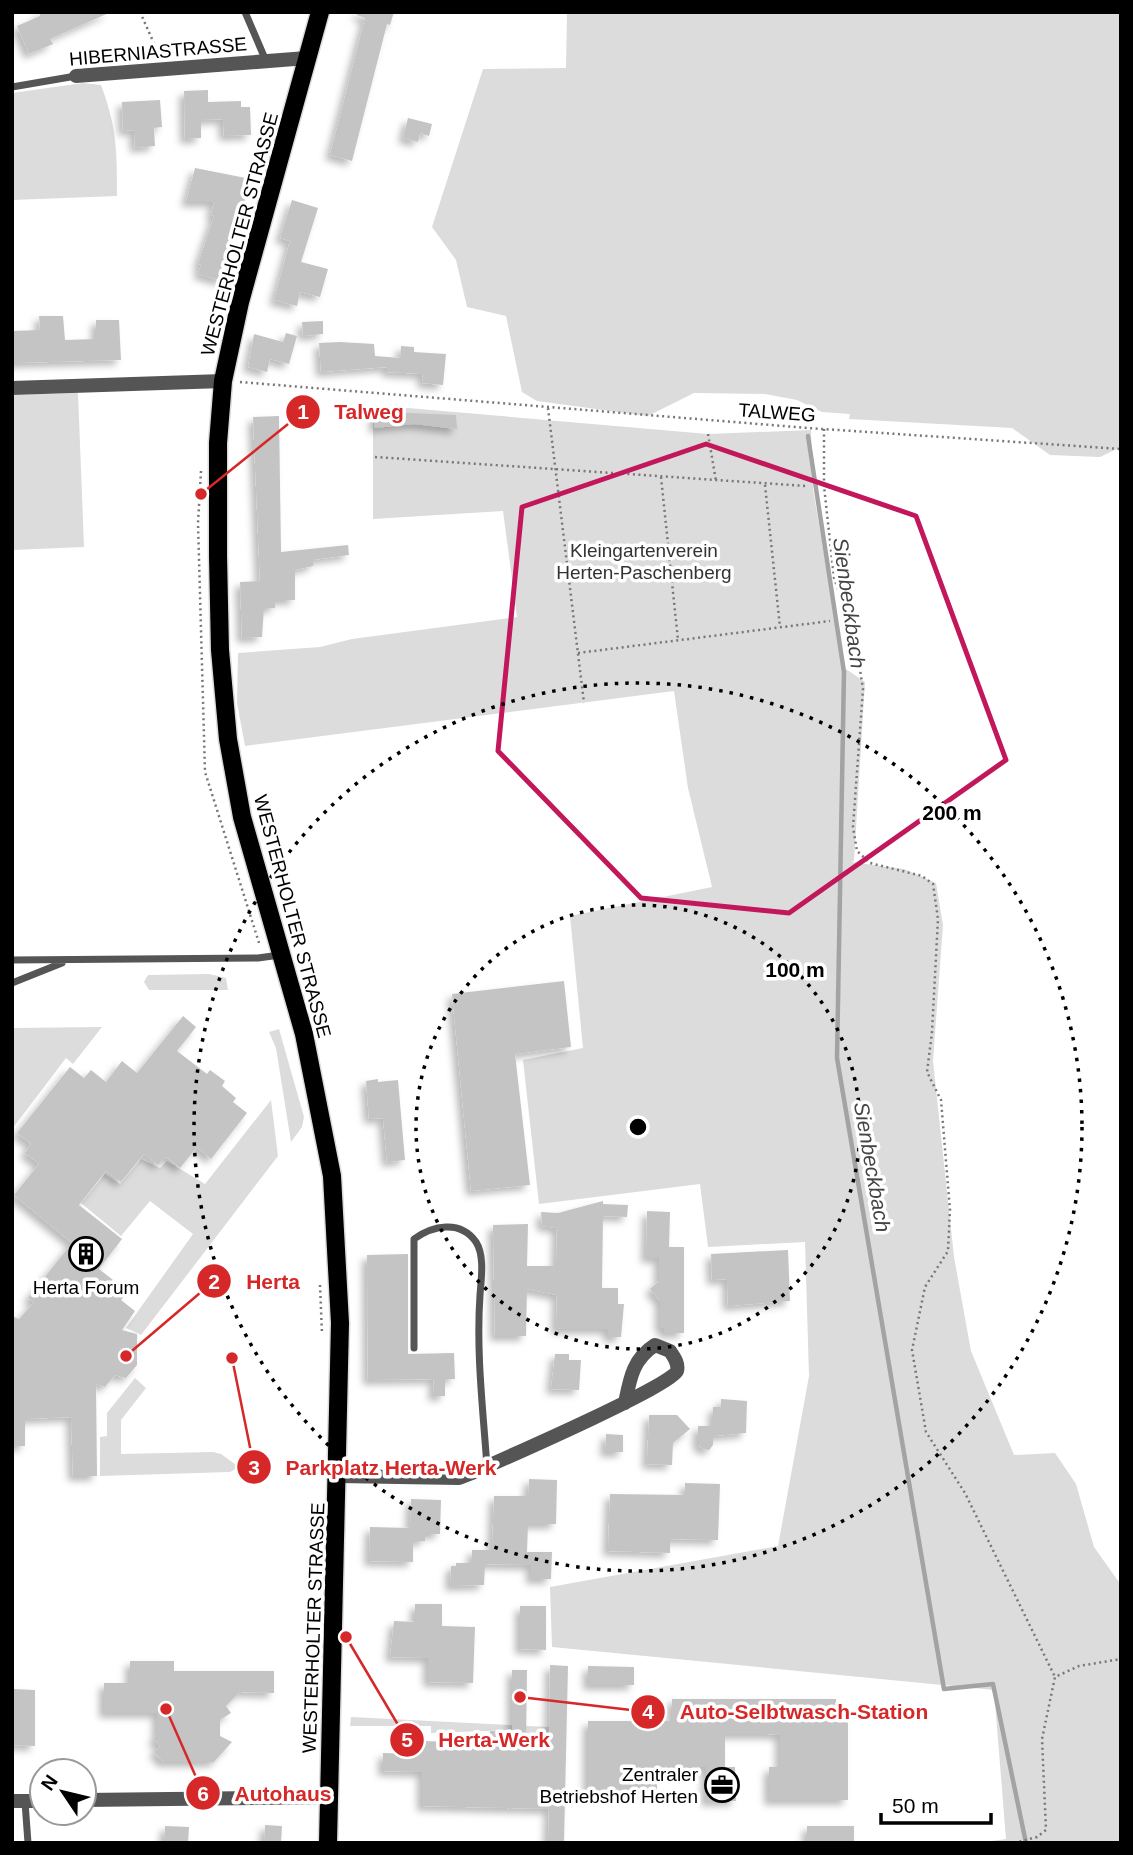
<svg xmlns="http://www.w3.org/2000/svg" width="1133" height="1855" viewBox="0 0 1133 1855" font-family="Arial,sans-serif">
<defs>
<filter id="shadow"><feDropShadow dx="-5" dy="5" stdDeviation="3.5" flood-color="#0004"/></filter>
</defs>
<rect width="100%" height="100%" fill="#fff"/>
<path fill="#dcdcdc" d="M567,12H1121V447L1100,457L1050,455L1012,428L849,419L850,414L822,412L797,400L765,394L694,393L648,416L537,401L522,392L506,316L467,307L456,260L432,227L483,69L566,68Z
M83,83L101,85C117,128 117,151 117,196L12,200V93Z
M78,393L84,547L12,550V395Z
M373,405L708,434L811,430L813,489L843,667L865,682L854,861L851,862L904,869L936,883L943,925L933,1061L954,1257L971,1351L1014,1455L1055,1453L1076,1484L1094,1547L1121,1585V1843H977L1006,1839L994,1690L552,1647L550,1587L778,1546L809,1376L805,1242L708,1247L700,1184L539,1204L523,1060L583,1048L570,916L712,887L688,788L674,691L245,746L237,703L238,653L320,647L352,639L517,617L503,511L373,519Z
M209,974L226,978L228,990H149L144,982L148,975Z
M102,1027L73,1064L66,1058L12,1129V1028Z
M279,1029L304,1117L302,1127L291,1142L276,1048L269,1032Z
M271,1100L278,1156L141,1335L126,1328L193,1234L150,1201L121,1236L81,1203L105,1174L120,1184L141,1159L160,1168L167,1161L205,1184Z
M135,1378L146,1388L121,1420V1454L213,1452L221,1454L239,1467L230,1472L100,1476V1437L107,1436V1413Z
M351,1717L549,1727L548,1742L513,1741V1730L431,1733V1726H350Z"/>
<g fill="none" stroke-linecap="round" stroke-linejoin="round">
<path stroke="#a3a3a3" stroke-width="4.5" d="M808,436L844,672L837,1058L944,1689L993,1684L1026,1843"/>
</g>
<path fill="#c4c4c4" filter="url(#shadow)" d="M39,12H111L50,39L53,44L29,54L17,26L40,16Z
M357,12H394L390,25L387,24L352,161L330,155L365,18L357,15Z
M208,90V102L241,101V107H250L251,135L224,136L223,119L201,120V138L185,139L184,91Z
M160,100L162,127L154,128L155,146L135,148L134,130L123,131L122,102Z
M408,118L432,124L429,136L420,133L418,142L403,138Z
M195,168L251,179L222,281L198,274L201,265L198,264L214,216L211,215L214,202H186Z
M292,200L318,208L301,262L328,269L320,297L300,292L297,306L274,300L290,241L280,238Z
M39,316H63L65,340L96,339V320H119L121,360L12,363V331L40,330Z
M323,321V334L303,336L302,322Z
M286,333L297,336L289,364L270,359L267,372L248,367L254,334L283,342Z
M340,342L374,344L375,356L400,358L401,346L414,347V352L446,354L443,385L422,383L423,374L387,372V367L321,372L319,343Z
M387,412L456,415L457,429L414,424L374,428V413Z
M279,416L281,552L348,545L349,555L313,560V566L295,570V600H275V608H264L262,637L242,638L240,582L260,581L253,417Z
M564,981L571,1047L515,1054L530,1185L471,1191L452,994Z
M183,1016L196,1027L177,1051L207,1074L210,1070L225,1081L222,1086L236,1098L233,1102L247,1113L211,1159L197,1147L180,1168L166,1157L158,1165L144,1154L121,1182L106,1171L79,1205L122,1239L99,1269L113,1280L110,1284L125,1296L121,1300L135,1311L122,1330L137,1334V1365L126,1378L115,1375L105,1387L96,1384L97,1476H73L71,1417L25,1419V1446H12V1316L19,1319L34,1302L28,1298L72,1243L14,1195L39,1164L25,1153L31,1144L17,1133L70,1067L84,1078L91,1070L106,1082L122,1061L137,1073Z
M378,1079V1082L398,1080L405,1160L387,1162L383,1118L369,1119L366,1081Z
M603,1201V1204L628,1205L627,1217L603,1216L602,1288H618V1304H624L621,1337H608V1329H556L557,1295L527,1289L526,1336H495L493,1225L528,1224L527,1266H556L557,1228L542,1226L541,1212L558,1213Z
M647,1211L670,1212L669,1247H684V1333H664V1328H660V1301L650,1289L659,1281V1258H646Z
M788,1250L790,1301L728,1306L727,1279L712,1280L711,1254Z
M408,1254V1354L454,1353L455,1379H445V1396H433L434,1379L368,1380L367,1255Z
M555,1354H569V1360H581L579,1390L551,1389Z
M721,1399L747,1401L746,1433L713,1436V1445L709,1450L703,1449L698,1445V1426H713V1407H721Z
M649,1415H677L690,1429L673,1443L672,1465L647,1464Z
M606,1434L623,1435V1452H605Z
M529,1479L557,1480L556,1524H528L527,1552H552L551,1579H531V1565L485,1564L484,1585L450,1586L451,1566H456V1563H472V1550H492L494,1496H528Z
M685,1483L720,1484L718,1540L670,1539V1553L608,1551L610,1494L685,1495Z
M411,1499L441,1500L440,1534H425V1541H413V1562L369,1561L370,1527L410,1528Z
M415,1604H442V1626L475,1627L473,1683L428,1682V1658L390,1657L394,1621L415,1622Z
M520,1606H546V1650L520,1649Z
M130,1661H174V1671H274V1693L240,1692L226,1706L231,1713L220,1720V1736L232,1742L214,1762H163L154,1752L160,1746L153,1739L157,1735V1713H104V1683H130Z
M550,1665L568,1666L564,1843H548L549,1809L422,1806V1772L383,1771V1753L422,1754V1741L490,1743V1731H512V1670H527L526,1744L549,1745Z
M588,1666L634,1667V1685H588Z
M12,1689L35,1690V1746L12,1745Z
M672,1699H836V1721H848V1800H769V1767H780V1735L768,1734H725V1767H735L736,1801H706V1767H657V1790H588V1721H672Z
M265,1825L282,1826L281,1843H264Z
M165,1826L189,1827L188,1843H164Z
M807,1826H854V1842H807Z"/>
<g fill="none" stroke-linecap="round" stroke-linejoin="round">
<g stroke="#dbdbdb" stroke-width="21">
<path id="primary" d="M320,12L240,302L223,381L218,443V556L220,650L228,739L242,817L304,1034L332,1176L340,1323L328,1843"/>
</g>
<path stroke="#777" stroke-width="2.5" stroke-dasharray="2 3.5" stroke-linecap="butt" d="M140,12L160,57
M240,382L808,428L1121,449
M548,408L584,703
M824,429V486L834,578L855,637L863,689L853,827L857,851L870,863L922,876L933,884L938,919L932,1032L927,1072L941,1100L950,1210L948,1251L925,1287L912,1350L926,1432L965,1493L1055,1677
M708,434L716,481
M375,457L806,486
M201,471L198,523L205,772L260,946
M661,477L678,640
M765,485L780,627
M578,653L830,621
M320,1285L322,1334
M1014,1843L1037,1837L1046,1830L1042,1739L1055,1677L1079,1666L1121,1659"/>
<path stroke="#555" stroke-width="7" d="M245,12L266,61
M12,87L76,76
M12,960L258,958L280,955
M12,983L62,963
M414,1348V1239C432,1226 460,1219 476,1242C485,1256 481,1280 480,1295C476,1352 483,1409 487,1467
M25,1802L28,1843"/>
<path stroke="#555" stroke-width="14" d="M76,76L307,58
M12,388L223,381
M338,1476L459,1478L472,1473C499,1461 671,1386 677,1371C679,1363 674,1357 670,1351L655,1345C633,1359 630,1378 625,1403
M84,1800L329,1797
M12,1801H42"/>
<use href="#primary" stroke="#000" stroke-width="18"/>
</g>
<path fill="none" stroke="#c2185b" stroke-width="5" stroke-linejoin="round" d="M706,444L916,516L1006,760L789,913L641,898L498,751L522,507Z"/>
<g fill="none" stroke="#000" stroke-width="3.5" stroke-dasharray="3.5 7">
<circle cx="638" cy="1127" r="222"/>
<circle cx="638" cy="1127" r="444"/>
</g>
<defs>
<g id="building-ring" transform="scale(1.75)"><circle r="9.5" fill="#fff" stroke="#000" stroke-width="1.5"/><path d="M-4-6H4V6H1V3H-1V6H-4ZM-2.5-4.3h1.7v1.8h-1.7ZM.8-4.3h1.7v1.8H.8ZM-2.5-1h1.7V.8h-1.7ZM.8-1h1.7V.8H.8Z" fill="#000"/></g>
<g id="office-ring" transform="scale(1.75)"><circle r="9.5" fill="#fff" stroke="#000" stroke-width="1.5"/><path d="M-6-3h4V-5.5h4V-3h4V5H-6ZM-1-4.5V-3h2v-1.5ZM-6 0V1H6V0Z" fill="#000"/></g>
</defs>
<g fill-rule="evenodd">
<use href="#building-ring" x="86" y="1254"/>
<use href="#office-ring" x="722" y="1785"/>
</g>
<g text-anchor="middle" stroke-width="7" stroke-linejoin="round" paint-order="stroke">
<g font-size="19" fill="#000" stroke="#fff">
<text transform="translate(158 51) rotate(-5)" y="7">HIBERNIASTRASSE</text>
<text transform="translate(239 234) rotate(-75)" y="7">WESTERHOLTER STRASSE</text>
<text transform="translate(777 412) rotate(4)" y="7">TALWEG</text>
<text transform="translate(293 916) rotate(75)" y="7">WESTERHOLTER STRASSE</text>
<text transform="translate(313 1628) rotate(-88)" y="7">WESTERHOLTER STRASSE</text>
</g>
<g font-size="19" fill="#333" stroke="#fff">
<text x="644" y="557">Kleingartenverein<tspan x="644" dy="22">Herten-Paschenberg</tspan></text>
</g>
<g font-size="19" fill="#000" stroke="#fff">
<text x="86" y="1294">Herta Forum</text>
<text x="698" y="1781" text-anchor="end">Zentraler<tspan x="698" dy="22">Betriebshof Herten</tspan></text>
</g>
<g font-size="21" font-style="italic" fill="#444" stroke="#fff">
<text transform="translate(849 603) rotate(82)" y="7">Sienbeckbach</text>
<text transform="translate(872 1167) rotate(80)" y="7">Sienbeckbach</text>
</g>
</g>
<circle cx="638" cy="1127" r="10" fill="#000" stroke="#fff" stroke-width="3.5"/>
<g font-size="21" text-anchor="middle" font-weight="bold" fill="#000" stroke="#fff" stroke-width="7" stroke-linejoin="round" paint-order="stroke">
<text x="952" y="820">200 m</text>
<text x="795" y="977">100 m</text>
</g>
<path fill="none" stroke="#d62828" stroke-width="2.5" d="M201 494L303 412M126 1356L214 1281M232 1358L254 1467M520 1697L648 1712M346 1637L407 1740M166 1709L203 1793"/>
<g fill="#d62828" stroke="#fff" stroke-width="2.5">
<circle cx="201" cy="494" r="7"/>
<circle cx="126" cy="1356" r="7"/>
<circle cx="232" cy="1358" r="7"/>
<circle cx="520" cy="1697" r="7"/>
<circle cx="346" cy="1637" r="7"/>
<circle cx="166" cy="1709" r="7"/>
<circle cx="303" cy="412" r="18"/>
<circle cx="214" cy="1281" r="18"/>
<circle cx="254" cy="1467" r="18"/>
<circle cx="648" cy="1712" r="18"/>
<circle cx="407" cy="1740" r="18"/>
<circle cx="203" cy="1793" r="18"/>
</g>
<g font-size="21" text-anchor="middle" font-weight="bold" fill="#fff">
<text x="303" y="419">1</text>
<text x="214" y="1289">2</text>
<text x="254" y="1475">3</text>
<text x="648" y="1719">4</text>
<text x="407" y="1747">5</text>
<text x="203" y="1801">6</text>
</g>
<g font-size="21" text-anchor="middle" font-weight="bold" fill="#d62828" stroke="#fff" stroke-width="7" stroke-linejoin="round" paint-order="stroke">
<text x="369" y="419">Talweg</text>
<text x="273" y="1289">Herta</text>
<text x="391" y="1475">Parkplatz Herta-Werk</text>
<text x="804" y="1719">Auto-Selbtwasch-Station</text>
<text x="494" y="1747">Herta-Werk</text>
<text x="283" y="1801">Autohaus</text>
</g>
<rect width="1133" height="1855" fill="none" stroke="#000000" stroke-width="28"/>
<g transform="translate(63 1792) rotate(305)"><circle r="33" fill="#ffffff" stroke="#999999" stroke-width="2"/>
<path d="M0-5L12 26L0 18L-12 26Z" fill="#000000"/>
<text y="-10" font-size="19" font-weight="bold" text-anchor="middle" fill="#000000">N</text>
</g>
<path d="M881 1813v10h110v-10" fill="none" stroke="#000000" stroke-width="3.5"/>
<text x="892" y="1813" font-size="21" fill="#000000" stroke="#ffffff" stroke-width="5" paint-order="stroke">50 m</text>
</svg>
